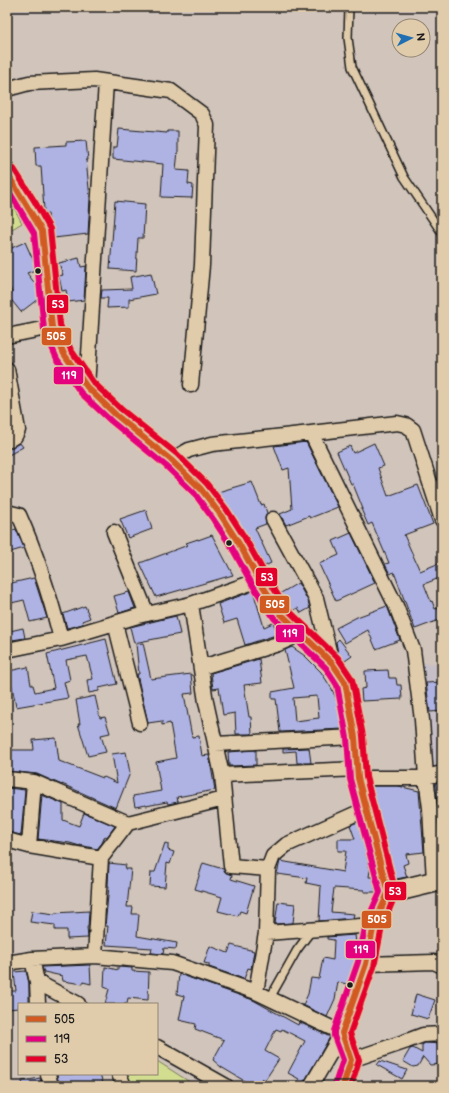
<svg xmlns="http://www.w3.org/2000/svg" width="449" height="1093" viewBox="0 0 449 1093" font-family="'Balsamiq Sans',sans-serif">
<rect width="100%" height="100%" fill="#d1c4bb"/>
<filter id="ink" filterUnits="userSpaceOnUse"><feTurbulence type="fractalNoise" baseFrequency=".025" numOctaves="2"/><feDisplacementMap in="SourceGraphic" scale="8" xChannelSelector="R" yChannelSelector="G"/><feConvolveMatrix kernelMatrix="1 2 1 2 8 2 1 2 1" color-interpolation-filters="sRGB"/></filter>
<g filter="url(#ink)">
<path fill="#c7bfc7" d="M442,663V763L432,766L419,664Z"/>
<path fill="#d2dd90" stroke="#777c56" d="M7,195L22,223L7,232Z
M157,1061L196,1086H132L126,1074H157Z"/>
<path fill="#afb3e4" stroke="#1c1c1c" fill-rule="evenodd" d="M119,129L167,133V131H178V151L176,170L189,171L188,184L193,185L192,198L161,197L163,164L113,159V147H117Z
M86,141L88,160H86L90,198L88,234L54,238L53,230L49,220L48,214H46L44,210L41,166H36L35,147L66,145V142Z
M115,201L145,204L143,238H138L136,271L110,269Z
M25,242L34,262L35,270L27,273L36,285L38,299L21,312L8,296L12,293L7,280V250Z
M79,258L81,267L86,266V268L84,300L68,302L66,290L62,291L59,276L63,275L59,263Z
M151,273L156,294L129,299V307L107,308L108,298H101L102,290L132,289L130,277Z
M306,442L338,507L310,518L309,516L286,525L280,514L292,509L289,468L283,470L274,446Z
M20,443L23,447L7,456V449Z
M374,443L384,466L378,468L388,496L418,485L433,524L404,535L420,571L442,562V577L424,584L431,602L432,601L435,609L438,608L442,619L415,629L394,572L390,574L385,564L389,563L372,523L368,525L361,509H363L353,484H351L337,452L350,446L353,453Z
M252,482L261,505L264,504L267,513L265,518L266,524L255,528L271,563L265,566L248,536L218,492Z
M146,510L152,529L128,538L120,519Z
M16,529L24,548L7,553V532Z
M351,533L375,583L336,601L319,564L339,555L333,541Z
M212,535L233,575L156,597L140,563L188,545L186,543L198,539V540Z
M34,578L47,618L30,622L24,600L7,604V584Z
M298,583L308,601L310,608L301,613L298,608L294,610L289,606L281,593Z
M253,591L264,627L273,623L279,634L245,645L237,619L224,623L218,604Z
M129,592L135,608L119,613L114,596Z
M85,606L90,618L82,621L83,624L67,628L63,614Z
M387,606L400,640L376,649L368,630L345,643L336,628L357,617Z
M176,616L180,634L134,643L130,627Z
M23,628L25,638L12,640L10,631Z
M106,639L117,684L99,688V691L89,693L87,680L93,679L87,656L66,660L70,680L64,682L68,698L16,707L9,671L28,667L31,685H33L35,692L54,688L47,654Z
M339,639L352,656L345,661L338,653L336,642Z
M143,643L151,679L191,674L193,693L184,694L192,737L199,736L202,756L209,755L215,790L177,797L178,802L168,804L167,802L146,806V805L135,807L133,796L161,791L156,762L176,758L170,723L162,725V721L148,723L137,674H139L136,644Z
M292,647L305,656L321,672L332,689L336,699L342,729L280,732L276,699H272V692L294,688L285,650ZM317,696L319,718L295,721L293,698Z
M259,659L262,683L244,685L249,717H251L252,734H236L235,713L223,715L219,688L213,689L211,673Z
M388,670L389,678H396L397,685H401L402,699L362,701L361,689L366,688L365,671Z
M442,682V711L430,712L426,683Z
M95,696L100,718L105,717L110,733L101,735L106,752L88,756L78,724H80L76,700Z
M56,738L59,761L103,778L104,777L117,783L112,754L126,752L130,773L116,808L62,784V785L37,774L7,771V750H34L33,740Z
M309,748L311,763H297L296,751L283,752V749Z
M256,750V765L229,766L228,752Z
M442,782V821L439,822L435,783Z
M372,786H398L419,791L424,852L406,854L408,863L403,865L407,877L396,879Z
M8,788L25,790L21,835L7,832Z
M42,795L63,804V820L79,826L84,813L115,826L107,837L105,836L102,843L97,849L80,845V846L70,843L38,839Z
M358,822L370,870L369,877H372L376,892H364V890L334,888L331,912L354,914L353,918L319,921L321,886L306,883L307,878L277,874L280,861L343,872L346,851H338V839H355L350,825Z
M165,843L168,844V850L174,852L170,864L167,863L165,887L150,886L151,872H155Z
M109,863L126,865L125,869H131L127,907H133L132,914H139L137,936L177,943L176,949L164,948L163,954L151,953L152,948L106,945L108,926H105L109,886H108Z
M203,863L223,869L226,873L232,875L231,879L254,886L246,913L240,911L238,916L218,911L222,897L195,889Z
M278,902L295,904L293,923L275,924Z
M32,911L55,914V913L89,911L88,927H87L88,938L67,939V930H55V925L30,922Z
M355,935L356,943H359L355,961L347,984L338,982L335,999L327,1017L303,1005L308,994L311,978L319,979L323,958L333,960L334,940L327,939V937Z
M231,945L254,951L251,969L248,968L244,979L209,967V964L204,963L210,946L228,953Z
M90,965L91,984L83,982V984L63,981L62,976L44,972L42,967Z
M105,967L118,970V967L132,968V971L149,972L148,1000L128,998L127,1004H105L109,989L104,987Z
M26,971L29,983V1004H19V1008L7,1009V991H16L14,972Z
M179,974L253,1000L298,1025L299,1022L330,1037L304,1082L303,1086H295L299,1079L288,1073L305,1041L282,1029L281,1031L276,1029L265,1051L279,1059L265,1080L262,1078L256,1086H253L221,1067L213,1060L224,1040L195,1029L196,1024L179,1020L184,996L177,994Z
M416,994L435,1000L428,1019L411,1014Z
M425,1043L442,1044V1064L430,1065L423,1057L418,1066L413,1067L403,1061L410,1049L413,1048L422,1053V1045Z
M380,1061L407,1070L402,1079L377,1065Z
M57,1074H100L104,1086H59Z
M40,1078L42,1086H23L22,1081Z"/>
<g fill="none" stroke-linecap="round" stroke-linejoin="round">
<g stroke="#1c1c1c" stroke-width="10">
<path id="lane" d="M349,7L348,38L352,67L404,177L442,233
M270,998L297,950L312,930"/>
</g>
<g stroke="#1c1c1c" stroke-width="17">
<path id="street" d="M7,89L29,83L94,80L171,91L202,114L207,125L202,265L191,385
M7,336L52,327
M7,369L18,430L15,436L7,441
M87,387L106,82
M171,460L189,450L212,444L311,433
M7,512L19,515C37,555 50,596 61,639
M273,519L316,598L332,663
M114,532L147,614
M191,604L206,702L222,775L231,866L268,869
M115,623L140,723
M7,650L61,639L138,616L191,604L259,580
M202,667L278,644L301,634
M215,744L355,737
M222,775L358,769
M358,778H422L442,773
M7,779L34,782L128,823
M7,840L29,846L101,858
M29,846L34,782
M434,881L430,808L426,777L422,720L413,650L396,606L311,433L397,423L406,425L413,430L442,520
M266,933L374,925
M95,956L101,858L128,823L224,799
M32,959L37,982L38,1004
M7,963L32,959L95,956L172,963L256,992
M366,964L434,962L442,966
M37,982L78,1004
M157,1047L226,1086
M351,1060L407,1041L423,1035L442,1034
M48,1074L51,1086
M119,1074L124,1086
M311,1086L342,1033L256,992L266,933L268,869L273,856L286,845L366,809"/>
</g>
<g stroke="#1c1c1c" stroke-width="23">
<path id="secondary" d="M7,173L28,206L42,231L52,327L64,354L87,387L116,415L171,460L201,489L220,514L238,542L259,580L280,613L332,663L345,682L355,737L358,778L388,893
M388,893L442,880
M343,1086L351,1060L342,1033L366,964L374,925L388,893"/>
</g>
<use href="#lane" stroke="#e0cbaa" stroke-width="7"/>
<use href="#street" stroke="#e0cbaa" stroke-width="14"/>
<use href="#secondary" stroke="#e0cbaa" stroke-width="20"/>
<g stroke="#e0cbaa" stroke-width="9">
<path id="bus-1" d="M7,173L42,231L52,327L64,354L87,387L116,415L171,460L201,489L220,514L238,542L259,580L280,613L332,663L345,682L355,737L358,778L388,893L374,925L366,964L342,1033L351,1060L343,1086"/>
</g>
<g stroke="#e0cbaa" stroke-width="9">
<path id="bus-2" d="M7,188L34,233L44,329L57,359L81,393L111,421L166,466L195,494L213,519L231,546L252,584L274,618L326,668L337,685L347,738L350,779L380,892L366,923L358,962L334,1031V1036L343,1060L335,1084"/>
</g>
<g stroke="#e0cbaa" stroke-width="9">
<path id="bus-3" d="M14,169L35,202L50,229L60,325L71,350L93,382L121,409L177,454L207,484L227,510L245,538L266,576L286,608L338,658L352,679L363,736L366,777L396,893L382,927L374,967L350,1033L359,1060L351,1086"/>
</g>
<use href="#bus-1" stroke="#d25a21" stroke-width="6"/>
<use href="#bus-2" stroke="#e5007d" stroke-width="6"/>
<use href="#bus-3" stroke="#e4002b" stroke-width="6"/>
</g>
</g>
<g fill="#1c1c1c" stroke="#e0cbaa" stroke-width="1.5">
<circle cx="38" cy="271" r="3.5"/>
<circle cx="229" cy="543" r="3.5"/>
<circle cx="350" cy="985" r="3.5"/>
</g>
<g stroke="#e0cbaa" stroke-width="1.5">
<rect x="46" y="294" width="23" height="20" rx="4" fill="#e4002b"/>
<rect x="41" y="327" width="31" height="19" rx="4" fill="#d25a21"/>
<rect x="53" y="366" width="31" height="19" rx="4" fill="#e5007d"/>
<rect x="255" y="567" width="23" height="20" rx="4" fill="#e4002b"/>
<rect x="259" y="595" width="31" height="19" rx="4" fill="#d25a21"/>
<rect x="275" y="624" width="30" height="19" rx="4" fill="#e5007d"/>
<rect x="384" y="881" width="23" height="20" rx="4" fill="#e4002b"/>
<rect x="361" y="910" width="31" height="19" rx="4" fill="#d25a21"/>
<rect x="345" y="940" width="31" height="19" rx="4" fill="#e5007d"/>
</g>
<g font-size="11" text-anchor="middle" font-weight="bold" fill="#fff">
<text x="58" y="308">53</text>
<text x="56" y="340">505</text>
<text x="69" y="379">119</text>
<text x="267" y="581">53</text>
<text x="275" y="608">505</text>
<text x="290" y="637">119</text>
<text x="395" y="895">53</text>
<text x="377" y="923">505</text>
<text x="361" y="953">119</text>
</g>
<rect width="449" height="1093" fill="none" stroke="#e0cbaa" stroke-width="24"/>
<rect x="12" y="12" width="425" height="1069" fill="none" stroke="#1c1c1c" stroke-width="1.5" filter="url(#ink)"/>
<rect x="18" y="1003" width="140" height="72" fill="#e0cbaa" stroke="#928571"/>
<rect x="26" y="1016" width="20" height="6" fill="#d25a21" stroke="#928571"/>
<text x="54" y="1023" font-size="12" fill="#1c1c1c">505</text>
<rect x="26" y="1036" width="20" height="6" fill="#e5007d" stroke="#928571"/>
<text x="54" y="1043" font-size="12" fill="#1c1c1c">119</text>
<rect x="26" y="1056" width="20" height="6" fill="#e4002b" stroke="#928571"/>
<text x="54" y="1063" font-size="12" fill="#1c1c1c">53</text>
<g transform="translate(411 38) rotate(84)"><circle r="19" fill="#e0cbaa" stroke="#928571"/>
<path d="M0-3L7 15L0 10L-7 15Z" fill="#1f6fb2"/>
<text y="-6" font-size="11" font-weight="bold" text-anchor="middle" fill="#1c1c1c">N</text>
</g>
</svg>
